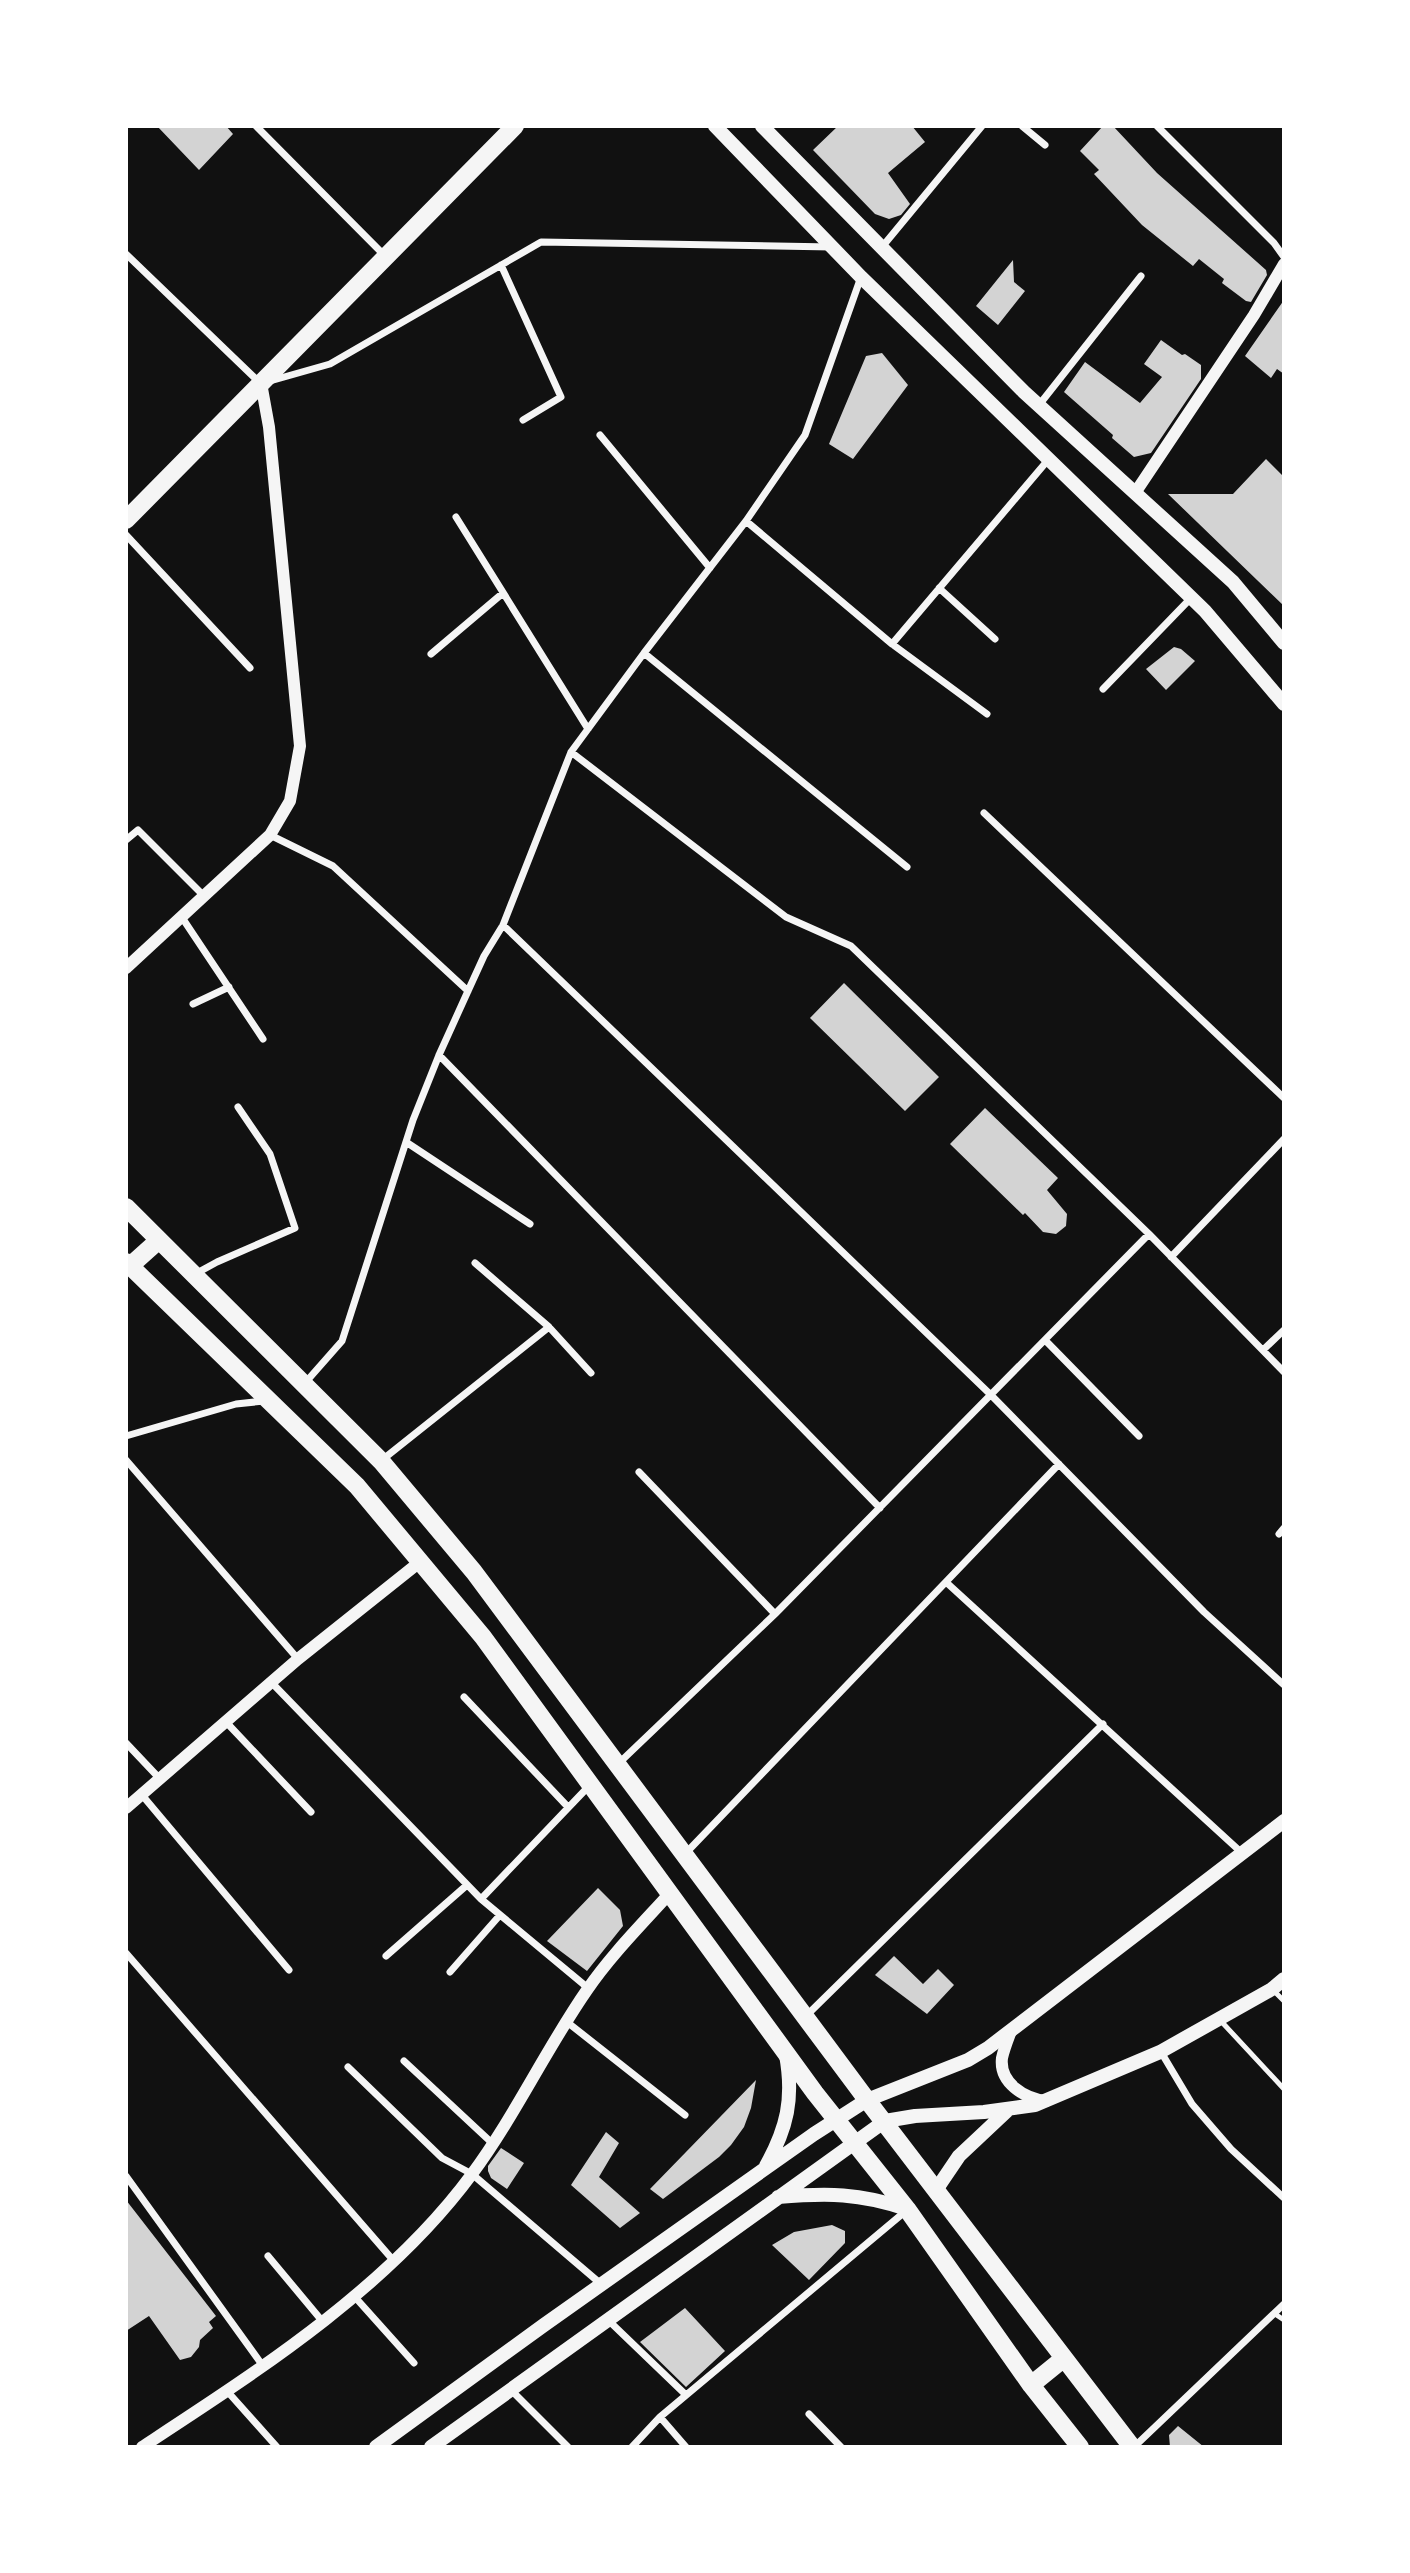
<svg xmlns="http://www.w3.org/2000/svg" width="1410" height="2573" viewBox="0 0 1410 2573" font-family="Merriweather,serif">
<rect width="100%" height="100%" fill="#111"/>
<path fill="#d3d3d3" d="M157,126H226L233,134L199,170Z
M838,126H912L925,142L888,173L910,204L901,215L889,219L875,214L813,150Z
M1103,126H1113L1157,173L1266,270L1267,275L1251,302L1246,301L1222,283L1224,279L1199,259L1193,266L1142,225L1094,174L1099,170L1080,151Z
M1013,260L1014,282L1025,291L998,325L976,306Z
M1284,300V374L1277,369L1271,378L1245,356Z
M1161,340L1182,355L1185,354L1201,365V379L1151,453L1134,457L1112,438L1113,435L1064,392L1085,362L1140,403L1162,377L1144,364Z
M882,353L908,385L853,459L829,444L866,356Z
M1266,459L1284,477V606L1168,494H1233Z
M1174,647L1181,649L1195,661L1166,690L1146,669Z
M844,983L939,1077L905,1111L810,1018Z
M985,1108L1058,1178L1047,1190L1067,1214L1066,1226L1056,1234L1043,1232L1025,1213L1023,1215L950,1144Z
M598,1888L620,1910L623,1926L587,1971L547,1941Z
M894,1956L923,1984L938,1969L954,1985L927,2014L875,1975Z
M756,2080L751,2108L744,2127L731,2145L719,2157L663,2199L650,2189Z
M606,2132L619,2143L599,2177L640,2213L620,2228L571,2185Z
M501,2148L524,2163L507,2189L491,2178L488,2171V2166Z
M126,2200L216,2316L209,2322L213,2328L200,2340L199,2347L191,2357L180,2360L149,2316L126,2331Z
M832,2225L845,2231V2243L809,2280L772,2245L794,2232Z
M685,2308L725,2351L686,2387L640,2342Z
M1178,2426L1204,2447H1170L1169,2435Z"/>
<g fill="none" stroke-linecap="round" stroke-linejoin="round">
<path stroke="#f5f5f5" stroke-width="5" d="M1274,1991L1284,2001
M1219,2019L1284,2089
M1275,2314L1284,2320"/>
<path stroke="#f5f5f5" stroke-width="7" d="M256,126L386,257
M1022,126L1045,145
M1157,126L1274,243L1284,257
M882,247L982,126
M126,254L259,382
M501,265L561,397L523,420
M270,381L330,364L541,242L832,247
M1039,405L1141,276
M600,435L710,568
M456,517L588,729
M746,521L892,644L987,714
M126,535L250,668
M939,588L995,639
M892,644L1048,460
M644,653L907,867
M431,654L503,593
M1103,689L1191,598
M571,752L786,917L851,946L1149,1234L1284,1372
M984,813L1284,1098
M270,835L333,866L468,991
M126,840L138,830L203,895
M181,916L263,1039
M503,925L991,1395L1204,1612L1284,1685
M193,1004L229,987
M439,1055L880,1508
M406,1142L530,1224
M1171,1257L1284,1139
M475,1263L549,1327L591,1373
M195,1274L217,1262L295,1228L270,1154L238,1107
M1045,1340L1139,1436
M1263,1350L1284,1330
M305,1383L342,1341L413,1120L439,1055L468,991L484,956L503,925L571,752L644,653L746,521L805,435L861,277
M126,1436L236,1404L264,1401
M126,1460L298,1659
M382,1460L549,1327
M639,1472L775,1614
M1279,1534L1284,1528
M947,1583L1242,1853
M272,1683L481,1899L588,1988
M464,1697L568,1807
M226,1722L311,1812
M126,1743L160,1779
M618,1764L775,1614L1149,1234
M142,1795L289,1970
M684,1855L1059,1464
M481,1899L589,1786
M126,1953L393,2260
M386,1956L467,1885
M450,1972L500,1915
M806,2016L1103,1724
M567,2022L685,2115
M1161,2052L1192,2104L1231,2149L1284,2198
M404,2061L492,2143
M348,2067L442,2158L472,2174L601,2284
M126,2176L263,2366
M268,2256L323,2322
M354,2296L414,2363
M608,2320L686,2395
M511,2390L568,2447
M227,2391L277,2447
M809,2414L841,2447
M660,2417L686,2447
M632,2447L660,2417L907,2210
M1134,2447L1284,2304"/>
<path stroke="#f5f5f5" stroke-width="12" d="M1135,493L1254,315L1284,264
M126,968L270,835L290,801L300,746L269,427L261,383
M126,1808L298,1659L421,1561
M1011,2031C1008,2039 1004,2049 1002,2058C999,2083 1024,2098 1046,2101
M142,2447C258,2371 388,2288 472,2174C515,2116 546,2049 587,1990C611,1955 642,1924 670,1893"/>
<path stroke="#f5f5f5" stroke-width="14" d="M715,126L861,277L1205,611L1284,704
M762,126L1024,392L1233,582L1284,643
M766,2166C787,2128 794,2099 786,2055
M936,2190L959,2156L1009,2109
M778,2197C828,2193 859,2193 907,2209
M376,2447L544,2325L814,2134L867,2100L968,2060L988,2048L1284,1821
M431,2447L885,2121L915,2116L984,2112L1035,2105L1160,2052L1272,1989L1284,1979"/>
<path stroke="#f5f5f5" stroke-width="18" d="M126,520L515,126
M126,1207L381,1461L474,1572L867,2100L1132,2447
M126,1262L357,1486L483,1637L815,2093L907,2209L1031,2385L1080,2447
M130,1266L159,1240
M1031,2385L1063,2359"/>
</g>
<rect width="1410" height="2573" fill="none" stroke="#ffffff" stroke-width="256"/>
</svg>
